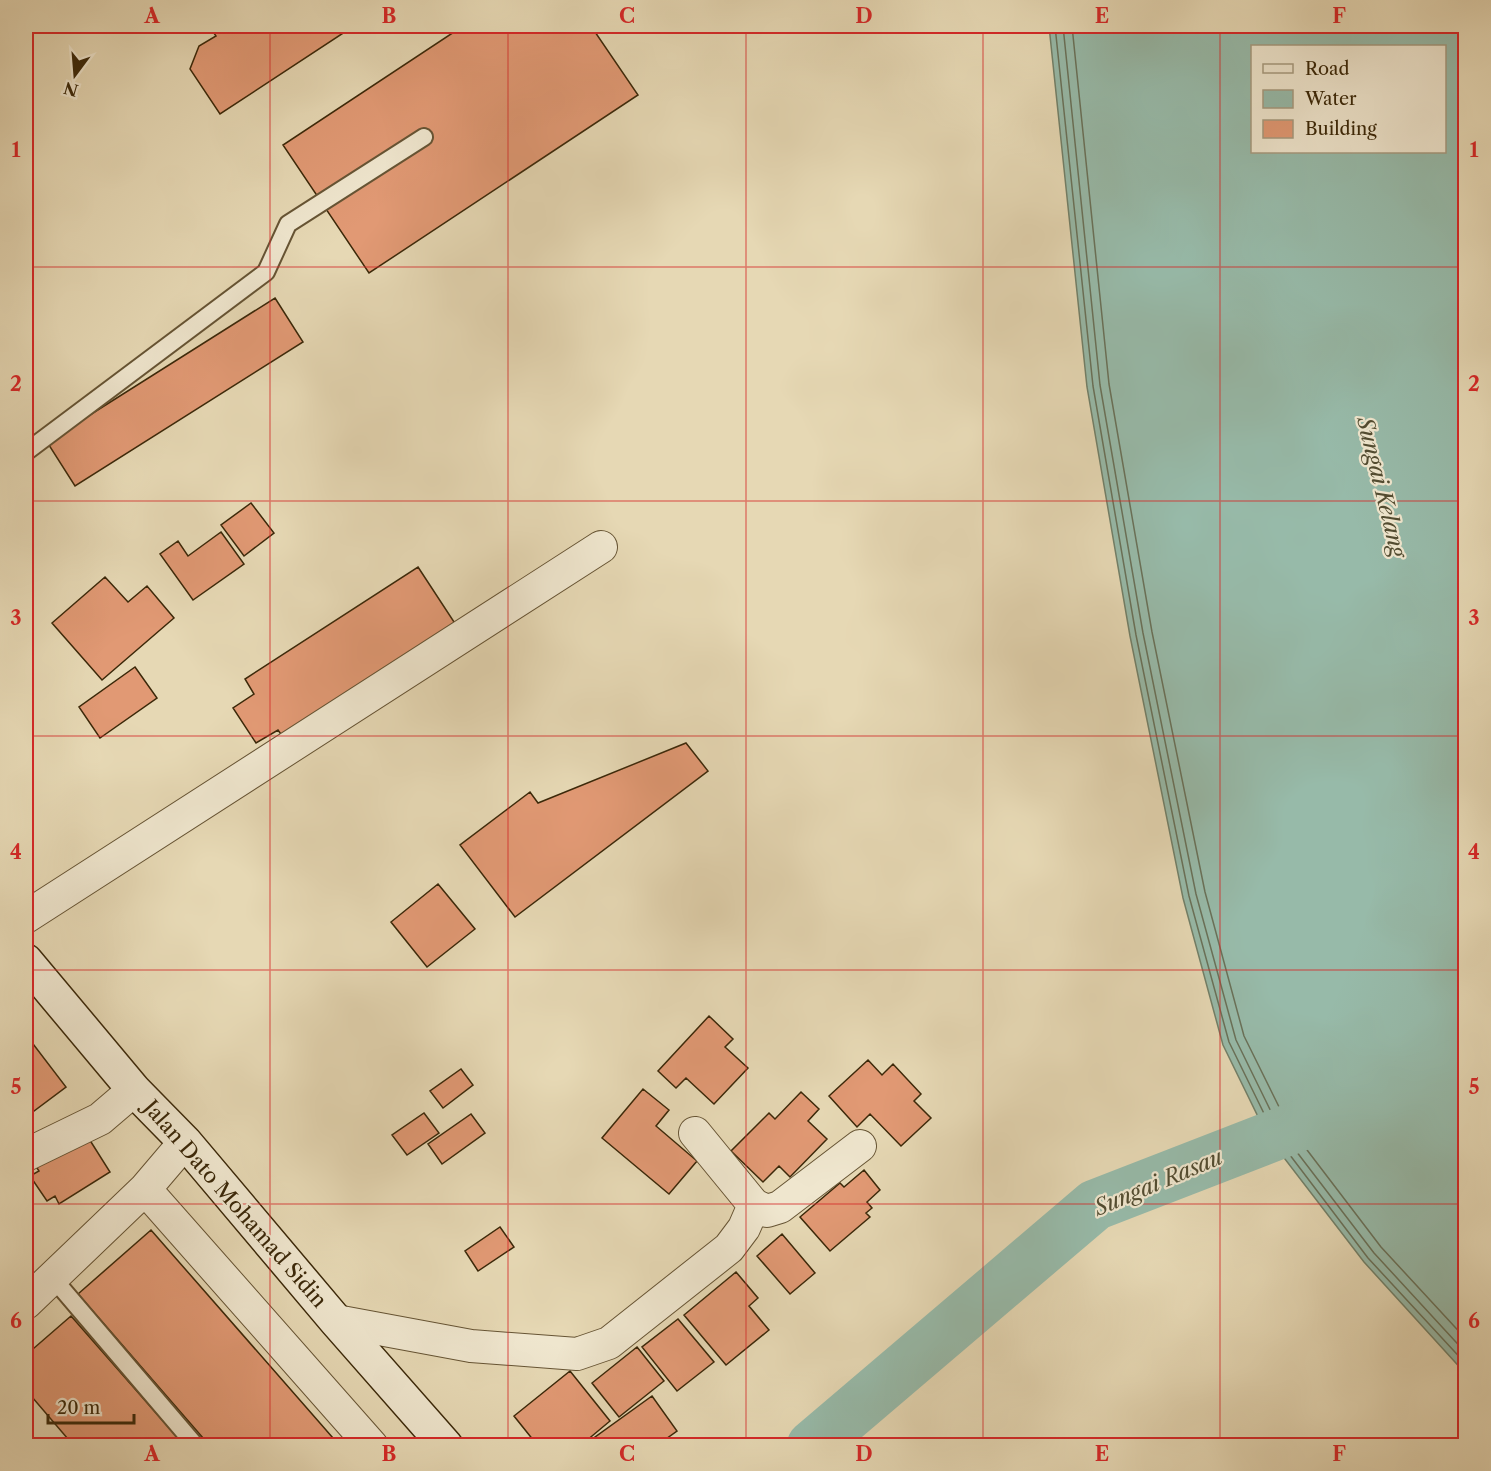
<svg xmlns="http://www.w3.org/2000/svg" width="1491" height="1471" viewBox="0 0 1491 1471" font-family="'Libre Caslon Text',serif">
<rect width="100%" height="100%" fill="#e6d8b4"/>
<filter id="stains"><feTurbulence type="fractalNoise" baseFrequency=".00333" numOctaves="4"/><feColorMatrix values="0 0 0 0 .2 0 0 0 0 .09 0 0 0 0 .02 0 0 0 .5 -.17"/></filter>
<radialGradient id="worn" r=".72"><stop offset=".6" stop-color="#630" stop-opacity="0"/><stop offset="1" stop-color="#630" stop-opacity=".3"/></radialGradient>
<path fill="#97baa9" stroke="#728069" stroke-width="1.5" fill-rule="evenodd" d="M1049,26H1465V1373L1364,1262L1268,1137L1223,1045L1183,898L1130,636L1087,387ZM1252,46H1444V152H1252Z"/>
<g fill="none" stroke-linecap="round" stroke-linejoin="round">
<path stroke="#697159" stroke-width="1.5" d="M1055,26L1093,386L1136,635L1189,896L1229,1042L1274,1134L1368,1258L1466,1364
M1063,26L1100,385L1143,633L1196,894L1236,1040L1280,1130L1374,1253L1466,1353
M1072,26L1109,384L1152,632L1205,892L1244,1036L1288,1125L1381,1247L1466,1339"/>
<path stroke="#97baa9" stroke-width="51" d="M812,1446L1095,1205L1466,1061"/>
</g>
<path fill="#e19974" stroke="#3b2809" stroke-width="1.5" d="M209,26H354L220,114L190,69L199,46L216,36Z
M463,26H591L638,95L369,273L283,145Z
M275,298L303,342L75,486L47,442Z
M251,503L274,533L244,556L221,525Z
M221,532L244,564L193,600L160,554L178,541L188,556Z
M418,567L458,628L285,740L278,730L256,743L233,708L254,694L245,679Z
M105,577L128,602L147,586L174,618L102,680L52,623Z
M135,667L157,698L100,738L79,707Z
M686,743L708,771L515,917L460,845L530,792L538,803Z
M438,884L475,929L427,967L391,922Z
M709,1016L733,1039L725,1047L748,1068L714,1104L686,1078L676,1088L658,1071Z
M27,1036L66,1087L26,1117V1037Z
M868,1060L882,1075L893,1064L921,1094L914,1101L931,1118L901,1146L870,1114L857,1127L829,1096Z
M461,1069L473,1085L443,1108L430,1091Z
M643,1089L669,1110L656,1126L697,1161L669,1194L602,1138Z
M801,1092L819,1109L808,1121L827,1139L790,1177L779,1166L763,1182L731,1151L769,1113L775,1119Z
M424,1113L439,1133L407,1155L392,1135Z
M471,1114L485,1133L442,1164L428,1144Z
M86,1134L110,1172L59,1204L55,1196L47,1201L30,1176L39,1171L35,1165Z
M864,1170L880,1190L867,1202L872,1208L866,1213L870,1217L830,1251L800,1217L840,1183L844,1187Z
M500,1227L514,1247L478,1271L465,1251Z
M151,1230L340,1446H210L78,1294Z
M782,1234L815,1273L790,1294L757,1256Z
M736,1272L758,1298L749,1306L769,1330L726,1365L684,1315Z
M71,1316L185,1446H74L26,1390V1355Z
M678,1319L714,1362L677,1391L642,1347Z
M637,1347L664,1381L619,1417L592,1383Z
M570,1371L610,1421L580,1446H538L514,1416Z
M652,1396L677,1431L656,1446H595L591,1440Z"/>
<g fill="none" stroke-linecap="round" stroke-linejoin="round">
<g stroke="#665434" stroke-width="20">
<path id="lane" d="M26,452L266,272L288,224L424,137
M52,1277L196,1446"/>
</g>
<g stroke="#665434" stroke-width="34">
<path id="street" d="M26,917L601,547
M26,1155L100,1119L134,1090
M145,1189L372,1446
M754,1205L767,1211L780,1207L860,1146
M26,1303L145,1189L185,1142
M336,1321L471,1346L577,1354L609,1343L729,1248L744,1228L754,1205L695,1133"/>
</g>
<g stroke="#3b2809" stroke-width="36">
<path id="secondary" d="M26,961L134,1090L185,1142L336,1321L446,1446"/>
</g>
<use href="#lane" stroke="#efe6ce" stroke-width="16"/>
<use href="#street" stroke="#efe6ce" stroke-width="32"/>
<use href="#secondary" stroke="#efe6ce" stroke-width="33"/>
</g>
<path fill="none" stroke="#d62828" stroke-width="1.5" stroke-opacity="0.55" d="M270,26V1446M508,26V1446M746,26V1446M983,26V1446M1220,26V1446M26,267H1466M26,501H1466M26,736H1466M26,970H1466M26,1204H1466"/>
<g text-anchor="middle" stroke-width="4.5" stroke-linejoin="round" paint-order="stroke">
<g font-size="21" fill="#3b2809" stroke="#efe6ce">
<text transform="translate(235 1204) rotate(49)" y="7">Jalan Dato Mohamad Sidin</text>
</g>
<g font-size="22" font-style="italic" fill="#524c31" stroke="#efe6ce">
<text transform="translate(1382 487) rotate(76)" y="8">Sungai Kelang</text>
<text transform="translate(1158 1182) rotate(-23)" y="8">Sungai Rasau</text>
</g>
</g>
<rect width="1491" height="1471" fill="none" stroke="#e6d8b4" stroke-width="66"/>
<rect x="1251" y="45" width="195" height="108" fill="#efe6ce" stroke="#a79a7f" stroke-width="1.5"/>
<rect x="1263" y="64" width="30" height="9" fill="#efe6ce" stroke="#a79a7f" stroke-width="1.5"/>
<text x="1305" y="75" font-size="18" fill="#3b2809">Road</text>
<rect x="1263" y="90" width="30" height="18" fill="#97baa9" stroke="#a79a7f" stroke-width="1.5"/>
<text x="1305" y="105" font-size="18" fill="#3b2809">Water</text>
<rect x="1263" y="120" width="30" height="18" fill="#e19974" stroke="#a79a7f" stroke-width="1.5"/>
<text x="1305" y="135" font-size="18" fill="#3b2809">Building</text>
<g transform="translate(75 75) rotate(196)" stroke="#efe6ce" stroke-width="4.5" paint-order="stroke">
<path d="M0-4.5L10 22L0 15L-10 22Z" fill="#3b2809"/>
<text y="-9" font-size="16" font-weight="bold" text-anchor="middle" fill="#3b2809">N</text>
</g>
<path d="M48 1414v9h86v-9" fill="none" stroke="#3b2809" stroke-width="3"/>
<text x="57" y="1414" font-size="18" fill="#3b2809" stroke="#efe6ce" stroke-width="4.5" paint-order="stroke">20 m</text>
<rect x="33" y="33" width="1425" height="1405" fill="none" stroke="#d62828" stroke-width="2"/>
<g font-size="20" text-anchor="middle" font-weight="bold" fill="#d62828">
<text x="152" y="23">A</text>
<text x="389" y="23">B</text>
<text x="627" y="23">C</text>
<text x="864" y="23">D</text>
<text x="1102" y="23">E</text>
<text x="1339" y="23">F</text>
<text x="16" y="157">1</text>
<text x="1474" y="157">1</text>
<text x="16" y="391">2</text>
<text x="1474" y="391">2</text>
<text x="16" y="625">3</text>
<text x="1474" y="625">3</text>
<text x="16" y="859">4</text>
<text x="1474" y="859">4</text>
<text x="16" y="1094">5</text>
<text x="1474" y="1094">5</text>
<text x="16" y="1328">6</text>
<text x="1474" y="1328">6</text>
<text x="152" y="1461">A</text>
<text x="389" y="1461">B</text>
<text x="627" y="1461">C</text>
<text x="864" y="1461">D</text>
<text x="1102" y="1461">E</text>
<text x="1339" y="1461">F</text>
</g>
<rect width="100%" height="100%" filter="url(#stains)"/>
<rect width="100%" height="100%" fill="url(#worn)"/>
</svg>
